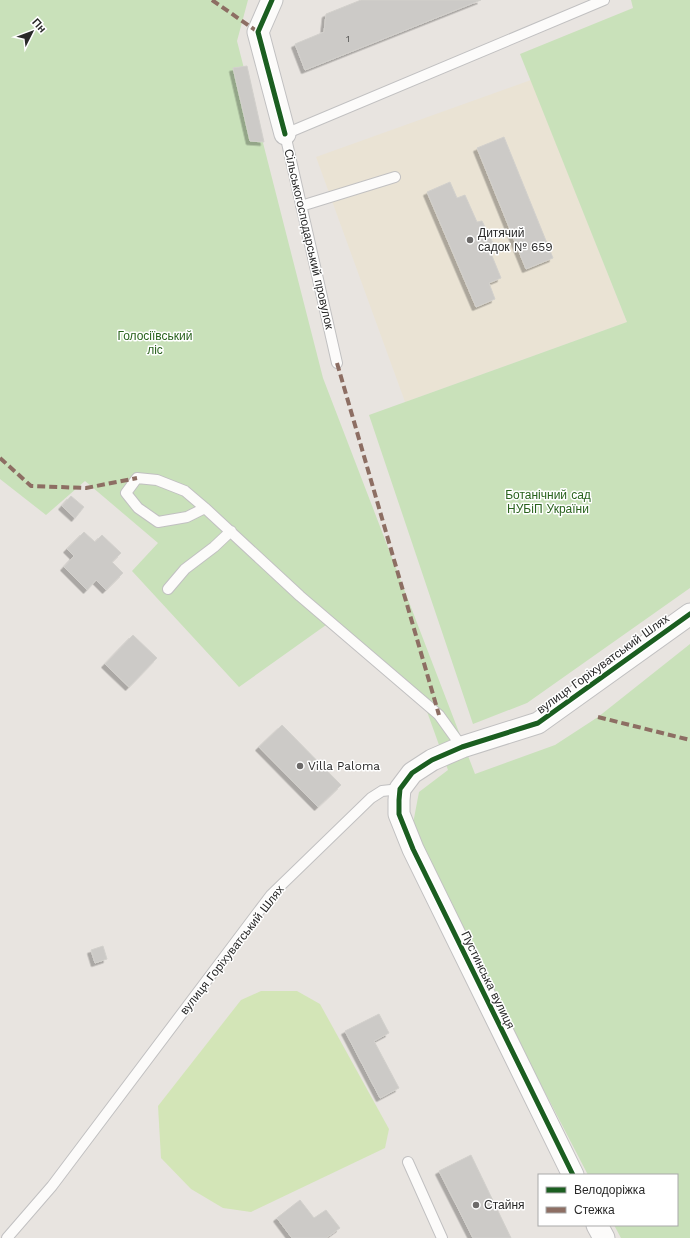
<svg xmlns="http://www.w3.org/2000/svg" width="690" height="1238" viewBox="0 0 690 1238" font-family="'Work Sans',sans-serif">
<defs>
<filter id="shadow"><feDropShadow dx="-3.5" dy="3.5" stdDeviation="0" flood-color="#0004"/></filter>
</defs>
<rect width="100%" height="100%" fill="#e8e4e0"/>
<path fill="#eae3d4" d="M531,80L627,322L405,402L316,157Z"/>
<path fill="#c9e1ba" d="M0,0H248L237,41L323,378L475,774L555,745L598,717L690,644V1238H621L614,1225H677V1175H588L411,834L419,792L448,770L425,706L326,625L239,687L132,571L158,543L85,481L46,515L0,479Z
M631,0H690V588L527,703L473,724L369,415L627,322L520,54L633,8Z"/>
<path fill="#d3e5b7" d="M261,991H297L320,1004L389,1129L385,1148L251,1212L223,1208L191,1189L161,1158L158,1106L241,1000Z"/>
<path fill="#cccac7" stroke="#d2d0cc" filter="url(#shadow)" d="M361,0H481L305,70L295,44L324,32L326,14Z
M247,66L264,142L250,141L233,68Z
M504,137L553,258L526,269L477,148Z
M450,182L457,198L465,195L477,222L482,221L493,243L488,246L501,278L489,283L495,299L476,307L427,192Z
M71,496L84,507L75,518L62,506Z
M84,532L95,542L102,535L121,553L112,562L123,573L106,590L96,580L87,590L64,567L74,556L67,549Z
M133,635L157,658L129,687L105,664Z
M282,725L341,785L318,807L259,747Z
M103,946L107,959L95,963L91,950Z
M379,1014L389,1033L374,1041L399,1088L380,1098L345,1031Z
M471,1155L511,1238H473L439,1171Z
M300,1200L314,1218L326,1210L340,1228L326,1238H292L277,1218Z"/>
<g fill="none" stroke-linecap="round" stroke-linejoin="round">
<g stroke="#c1c0c1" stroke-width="12">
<path id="lane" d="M301,206L395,177
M337,363L285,134L604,0
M205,508L187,517L158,522L138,508L126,493L137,478L157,480L185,491L205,508L300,596L439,715L462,747
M168,589L185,569L214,547L231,531
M408,1162L442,1238
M7,1238L52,1186L271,895L371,798L382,791L400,789"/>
</g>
<g stroke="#c1c0c1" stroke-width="23">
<path id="street" d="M272,0L258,32L285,134
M573,1175L413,849L399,814V800L400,789L412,773L432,760L462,747L538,723L690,614
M597,1225L604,1238"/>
</g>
<use href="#lane" stroke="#fcfbfa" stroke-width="10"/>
<use href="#street" stroke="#fcfbfa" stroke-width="21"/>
<path stroke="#8d6e63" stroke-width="4" stroke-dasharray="8 4" stroke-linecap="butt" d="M212,0L258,32
M337,363L439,715
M0,458L31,486L86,488L137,478
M598,717L690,740"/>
<g stroke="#fff" stroke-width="8">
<path id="cycleway" d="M272,0L258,32L285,134
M573,1175L413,849L399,814V800L400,789L412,773L432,760L462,747L538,723L690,614"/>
</g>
<use href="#cycleway" stroke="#1b5e20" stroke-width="5"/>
</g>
<g fill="#6c6a69" stroke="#fff" stroke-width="1.5">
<circle cx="470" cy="240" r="4"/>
<circle cx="300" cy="766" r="4"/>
<circle cx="476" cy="1205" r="4"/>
</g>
<g text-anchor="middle" stroke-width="3" stroke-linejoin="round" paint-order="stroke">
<g font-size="10" fill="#545352">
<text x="348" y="42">1</text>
</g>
<g font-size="12" fill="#292929" stroke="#fff" text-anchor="start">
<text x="478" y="237">Дитячий<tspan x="478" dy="14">садок № 659</tspan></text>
<text x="308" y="770">Villa Paloma</text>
<text x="484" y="1209">Стайня</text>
</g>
<g font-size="12" fill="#292929" stroke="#fff">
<text transform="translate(309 239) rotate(77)" y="4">Сільськогосподарський провулок</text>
<text transform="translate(603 664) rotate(-36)" y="4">вулиця Горіхуватський Шлях</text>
<text transform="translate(232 950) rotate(-52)" y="4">вулиця Горіхуватський Шлях</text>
<text transform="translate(488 980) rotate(64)" y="4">Пустинська вулиця</text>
</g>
<g font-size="12" fill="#29621d" stroke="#fff">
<text x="155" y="340">Голосіївський<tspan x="155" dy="14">ліс</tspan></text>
<text x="548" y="499">Ботанічний сад<tspan x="548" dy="14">НУБіП України</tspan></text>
</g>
</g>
<rect x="538" y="1174" width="140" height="52" fill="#ffffff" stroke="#a9a9a9"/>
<rect x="546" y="1187" width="20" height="6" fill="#1b5e20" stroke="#a9a9a9"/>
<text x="574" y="1194" font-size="12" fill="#292929">Велодоріжка</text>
<rect x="546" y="1207" width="20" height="6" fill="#8d6e63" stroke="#a9a9a9"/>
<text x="574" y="1214" font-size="12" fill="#292929">Стежка</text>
<g transform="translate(32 32) rotate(48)" stroke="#ffffff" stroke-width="3" paint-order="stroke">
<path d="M0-3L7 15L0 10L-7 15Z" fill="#292929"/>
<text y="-6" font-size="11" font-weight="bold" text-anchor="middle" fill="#292929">Пн</text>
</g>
</svg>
